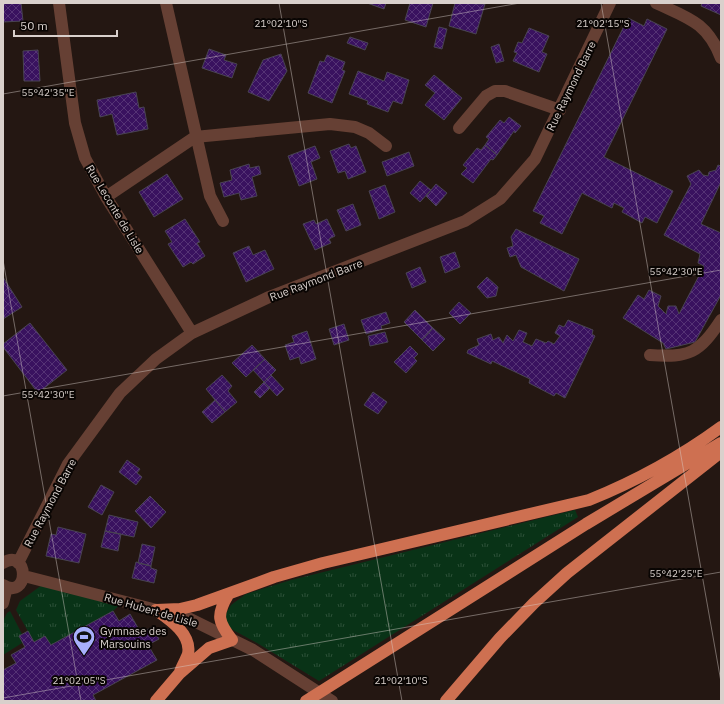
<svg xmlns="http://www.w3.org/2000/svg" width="724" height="704" viewBox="0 0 724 704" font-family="'IBM Plex Sans',sans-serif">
<defs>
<pattern id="grass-tufts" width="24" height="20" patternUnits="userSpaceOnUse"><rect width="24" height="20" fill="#093317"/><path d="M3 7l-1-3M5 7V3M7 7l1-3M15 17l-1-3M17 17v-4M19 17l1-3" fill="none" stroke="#2c5038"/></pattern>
<pattern id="building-cross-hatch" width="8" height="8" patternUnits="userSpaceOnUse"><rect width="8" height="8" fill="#39125f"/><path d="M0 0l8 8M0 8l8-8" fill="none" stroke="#553375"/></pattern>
</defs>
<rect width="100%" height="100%" fill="#241712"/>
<path fill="url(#grass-tufts)" d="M575,510L578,517L319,681L257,643L233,630L225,623L224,617L231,605L246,594L291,580Z
M42,585L122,603L113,611L51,645L45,636L34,642L16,610L20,601Z
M10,611L22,634L19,636L22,643L3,655V621L7,613Z"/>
<path fill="url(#building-cross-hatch)" stroke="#494452" d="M3,3H21L23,21L3,22Z
M367,3H386L384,9Z
M410,3H433L426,27L405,20Z
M455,3L485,4L476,34L449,26Z
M702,3H721V15L701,6Z
M628,18L644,26L647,19L667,29L604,157L673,191L657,223L645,217L642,223L622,212L624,208L614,203L612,208L582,193L562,234L540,223L544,216L533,211Z
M439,27L447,29L442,49L434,47Z
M529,28L549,36L542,52L547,54L539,72L513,61L517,53L514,52L518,42L522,43Z
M350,37L368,43L365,50L347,43Z
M499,44L504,61L496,63L491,47Z
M209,49L226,55L224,60L237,64L232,78L202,68Z
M38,50L40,81H24L23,51Z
M281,54L287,71L269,101L248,92L263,60Z
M327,55L345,62L342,70L345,71L332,103L308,93L320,61L324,62Z
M358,71L384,81L387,72L409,80L402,104L393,101L388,112L367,104L368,101L349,94Z
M434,75L462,98L444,120L425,105L435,93L425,85Z
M136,92L139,108L144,107L148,129L117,135L112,114L100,117L97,100Z
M509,117L521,126L515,133L514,131L497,155L485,145L489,139L486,137L500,120L504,123Z
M349,144L351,148L356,146L366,172L348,179L345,171L338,173L330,151Z
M485,145L497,155L493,160L491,159L473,183L461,174L467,168L463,165L477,148L481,150Z
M315,146L320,158L311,162L317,179L299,186L288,156Z
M409,152L414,166L387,176L382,162Z
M249,164L250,168L259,166L261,174L252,177L257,196L241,200L239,193L224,197L220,183L232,180L230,170Z
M718,165L721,166V182L701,224L721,233V295L695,342L666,349L663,343L623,318L638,295L644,299L649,290L661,296L658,306L666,314L668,306H676L679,314L704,266L698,263L700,254L664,235L691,184L687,176L699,170L703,175L708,176L709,172L716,170Z
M167,174L183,199L154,217L139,192Z
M420,181L431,190L420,202L410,193Z
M436,184L447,193L436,206L426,196Z
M385,185L395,212L379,219L369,191Z
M353,204L361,225L346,231L337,210Z
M185,219L200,242L197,243L205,256L193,264L191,262L183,267L168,244L172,242L165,231Z
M327,219L335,236L329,239L331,243L315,250L303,224L314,220L316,224Z
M516,229L579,259L564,291L521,267L516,255L510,257L507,248L513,246L511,237Z
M249,246L253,255L265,250L274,269L246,282L233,253Z
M455,252L460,267L445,273L440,257Z
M420,267L426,282L412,288L406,273Z
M3,277L22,307L3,319Z
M487,277L498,287L496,296L487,298L477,287Z
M459,302L471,313L460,324L449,313Z
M415,310L433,328L422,340L404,322Z
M386,312L390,323L381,326L382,329L366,334L361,320Z
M568,320L593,330L592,334L595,336L565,398L556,393L554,396L529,383L530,379L492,361L491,364L467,353L468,350L479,345L477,339L491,334L493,340L499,337L503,343L507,335L513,341L519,330L527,333L523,342L532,346L536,339L546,343L548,341L554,344L560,336L555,333L559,325L564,327Z
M30,323L67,370L38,393L3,347V344Z
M344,324L349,340L334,345L329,329Z
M433,328L445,339L433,351L422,340Z
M307,331L316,359L301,364L299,357L290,360L285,345L294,342L292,336Z
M385,332L388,342L370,346L368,336Z
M252,345L265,359L246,377L232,363Z
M410,346L418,354L414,358L417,361L406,373L394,362Z
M265,359L276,370L264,382L253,370Z
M222,375L232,386L228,391L237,402L225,412L206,389Z
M271,375L284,389L277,396L264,382Z
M264,382L270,388L260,398L254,392Z
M373,392L387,402L378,414L364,405Z
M215,400L225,412L212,423L202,412Z
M127,460L140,469L137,473L142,477L136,485L119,472Z
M101,485L114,492L102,515L88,507Z
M150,496L166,512L151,528L135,511Z
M109,515L138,522L134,537L105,531Z
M58,527L86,534L79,563L46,556L51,534L56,535Z
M105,531L121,534L118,551L101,547Z
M142,544L155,547L151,566L138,563Z
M136,562L151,566V568L157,570L154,583L132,578Z
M113,611L119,621L130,614L141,633L152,627L159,639L148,645L157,660L93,695L96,701H3V670L16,663L11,655L25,647L19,636L28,631L34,642L45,636L51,645Z"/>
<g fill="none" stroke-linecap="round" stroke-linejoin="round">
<path stroke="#664034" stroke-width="12" d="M59,3L75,123L85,158L106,197L192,333
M166,3L210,196L223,221
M656,3C688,18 707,22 721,58
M459,128L486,96L495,91H505L560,110
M106,197L195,137L330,124L355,127L369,133L386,146
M650,355C690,358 699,353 721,320
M3,563C29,547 30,601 3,585
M18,563L68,464L120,393L156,359L192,333L269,297L465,221L500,199L535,159L610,3
M24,576L188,618L253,650L332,701
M3,603L7,587"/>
<path stroke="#ce7051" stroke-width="12" d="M156,610L180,609L197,605L274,577L323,563L589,500C636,481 680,457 721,427
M156,610C169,619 192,634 188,654C186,660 182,666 180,672
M156,701L179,674L209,648L232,640C218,622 216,615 228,595
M306,701L586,524L721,443
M446,701L500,638L534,603L567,573L721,452"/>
</g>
<path fill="none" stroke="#d9d0cc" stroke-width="1" stroke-opacity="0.45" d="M279,3L402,701M601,3L721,682M3,94L520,3M3,260L81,701M3,396L721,270M3,698L721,572"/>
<defs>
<g id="stadium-pin" transform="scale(1.15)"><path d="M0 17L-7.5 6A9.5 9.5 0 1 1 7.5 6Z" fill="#a8b0fc" stroke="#090503"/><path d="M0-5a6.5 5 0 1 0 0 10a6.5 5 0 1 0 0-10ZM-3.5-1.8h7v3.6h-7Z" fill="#111"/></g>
</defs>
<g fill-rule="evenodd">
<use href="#stadium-pin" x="84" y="637"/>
</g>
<g text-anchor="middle" stroke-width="4" stroke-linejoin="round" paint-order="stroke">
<g font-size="11" fill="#d9d0cc" stroke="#090503">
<text transform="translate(571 86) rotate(-64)" y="4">Rue Raymond Barre</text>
<text transform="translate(115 209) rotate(59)" y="4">Rue Leconte de Lisle</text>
<text transform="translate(316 280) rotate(-21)" y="4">Rue Raymond Barre</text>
<text transform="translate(50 503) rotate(-62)" y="4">Rue Raymond Barre</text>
<text transform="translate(151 610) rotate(16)" y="4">Rue Hubert de Lisle</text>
</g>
<g font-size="11" fill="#d9d0cc" stroke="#090503" text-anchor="start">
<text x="100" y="635">Gymnase des<tspan x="100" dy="13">Marsouins</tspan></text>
</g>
</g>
<g font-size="10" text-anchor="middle" fill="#d9d0cc" stroke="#090503" stroke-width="4" stroke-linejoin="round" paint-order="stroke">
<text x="281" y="27">21°02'10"S</text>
<text x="603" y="27">21°02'15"S</text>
<text x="48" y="96">55°42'35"E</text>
<text x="676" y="275">55°42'30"E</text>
<text x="48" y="398">55°42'30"E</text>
<text x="676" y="577">55°42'25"E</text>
<text x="79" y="684">21°02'05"S</text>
<text x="401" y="684">21°02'10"S</text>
</g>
<rect width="724" height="704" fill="none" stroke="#d9d0cc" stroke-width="8"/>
<path d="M14 30v6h103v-6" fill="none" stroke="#d9d0cc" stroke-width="2"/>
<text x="20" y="30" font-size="12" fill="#d9d0cc" stroke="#090503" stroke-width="3" paint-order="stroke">50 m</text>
</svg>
